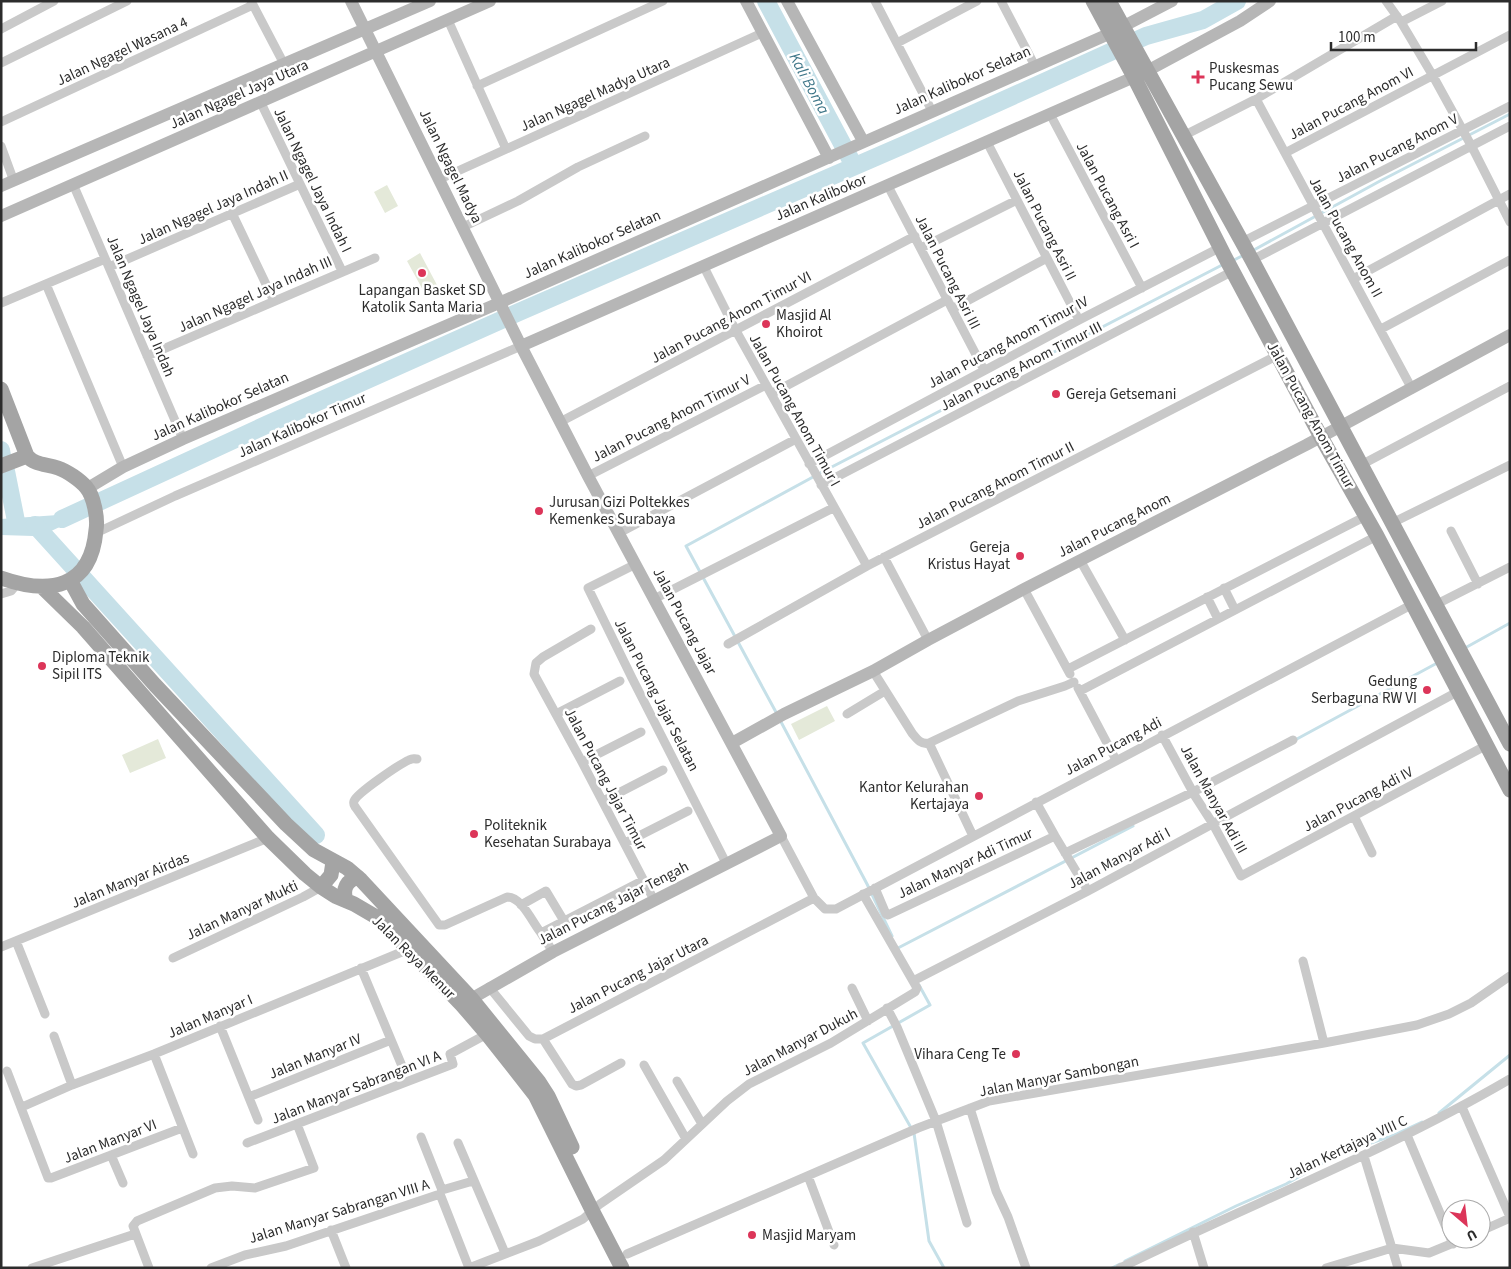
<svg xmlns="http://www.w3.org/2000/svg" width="1511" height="1269" viewBox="0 0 1511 1269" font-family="'Source Sans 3',sans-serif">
<rect width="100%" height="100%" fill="#fff"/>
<path fill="#e4e9d9" d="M387,185L398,206L385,213L374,192Z
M420,253L437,285L424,292L407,261Z
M827,706L835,721L799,740L791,724Z
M158,739L166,758L130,773L122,755Z"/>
<path fill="#c6e0e8" d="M81,503L87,514L47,533L33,536L1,535V519L58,515Z"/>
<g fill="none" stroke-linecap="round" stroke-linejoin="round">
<path stroke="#c6e0e8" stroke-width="3" d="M1252,251L1380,181L1510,114
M1232,261L1244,255
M1465,648L1510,623
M777,714L686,546L824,471L1224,264
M780,720L867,884L892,936
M1295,740L1439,662
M898,948L1133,826
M919,985L930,1005L863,1043L914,1133L929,1241L944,1268
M1439,1113L1510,1055
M1125,1261L1236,1206L1286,1184L1339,1154L1394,1135L1422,1122
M1112,1268L1120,1264"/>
<path stroke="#c6e0e8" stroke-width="18" d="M766,1L853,164
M1,450L2,456
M6,471L17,526
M62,519L266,425L519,312L906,144L1146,36L1203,20L1237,1
M35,525L316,835"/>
<path stroke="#c9c9c9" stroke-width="9" d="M251,1L284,64
M875,1L932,111
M1001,1L1035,66
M1386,1L1401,22L1433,76L1472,147L1510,222
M448,20L506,149
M1401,22L1442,1
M1,29L54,1
M897,43L977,1
M1,63L127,1
M477,86L663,1
M1256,99L1412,389
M260,101L342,271
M1050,114L1142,288
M1,122L253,5
M1183,136L1256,99L1397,16
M987,142L1079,320
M1,146L12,176L11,181
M1285,153L1510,35
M438,180L762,33
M73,184L183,439
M888,186L984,370
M232,213L274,301
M463,227L518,201L578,167L645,136
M1242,242L1510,106
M921,248L1017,200
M1252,260L1510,126
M703,265L735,329L867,566
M109,267L300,184
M1353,279L1510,194
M46,284L123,467
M1,303L105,259
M952,309L1047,258
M1381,329L1510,260
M147,356L375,258
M771,394L947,300
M560,422L915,236
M809,464L1079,320L1221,247
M1361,465L1510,386
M588,476L766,385
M821,485L1233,271
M1392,523L1510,465
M1451,531L1478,584
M96,533L175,496L521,346
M619,533L796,439
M884,557L928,640
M1080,560L1125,640
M636,564L588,588L632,678L726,863
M1224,588L1235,610
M1024,589L1070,674
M1,594L11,591L17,584
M1207,597L1218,619
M654,599L833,508
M1435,605L1510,567
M591,629L543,657L536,663L534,674L582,762L654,900
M728,644L867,566L1278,355
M1068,669L1366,516
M873,671L912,733C917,739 921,745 929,743L1018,701L1065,686L1074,682
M1078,688L1116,760
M1080,691L1377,536
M556,714L620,681
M847,714L885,691
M1162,735L1195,796L1213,824L1241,876L1487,745
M929,743L973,836
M417,759C413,759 413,758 409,760C400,764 357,793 354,801C353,805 354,805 356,808L439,925H445L507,897C522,897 532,922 541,933
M582,762L641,732
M603,801L663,770
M1036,802L1055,836L1088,891
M1354,816L1372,853
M781,836L814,898L825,909H836L1413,604
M625,843L688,811
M1065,853L1193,792L1293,740
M875,888L886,914L888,915L1055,836
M521,905L546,891L564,921
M16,941L45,1014
M1,947L268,838
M553,952L541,933L644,880
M173,958L303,897L321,887
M1303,961L1324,1043
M361,968L402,1066
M913,981L1088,891L1459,691
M489,987L529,1036L535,1039H543L814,898
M852,988L868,1021
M887,1008L897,1027L936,1121L967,1223
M220,1026L258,1120
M54,1036L72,1085
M543,1039L572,1084L576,1086L581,1085L621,1063
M154,1054L193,1154
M644,1065L686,1139
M7,1071L48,1178H51L182,1128
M677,1081L702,1124
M249,1097L391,1040
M22,1107L72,1085L154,1054L409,949
M1462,1107L1510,1217
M970,1108L996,1191L1008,1217L1026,1268
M1407,1135L1453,1244
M421,1137L442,1190
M247,1143L453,1064L450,1054L487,1034
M458,1143L505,1253
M111,1155L123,1183
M1364,1156L1398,1268
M808,1176L834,1245
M440,1194L469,1268
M331,1230L346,1268
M1481,1231L1510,1218
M1193,1232L1204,1268
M627,1254L918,1128L989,1101L1324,1043L1417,1025L1449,1014L1471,1003L1510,976
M32,1268L135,1234
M149,1268L133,1226L137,1221L215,1188L232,1186L255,1188L314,1168L297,1124
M211,1268L245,1255L286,1246L440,1194L442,1190L473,1181
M469,1268L539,1241L583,1219L600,1204L664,1160L727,1101L749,1084L831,1043L915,992L917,988L863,894
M1120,1268C1250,1204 1385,1152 1510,1079
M1326,1268L1392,1248L1429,1253L1463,1239"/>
<path stroke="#b6b6b6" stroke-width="12" d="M351,1L521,346L588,476L781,836L553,952L464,1003
M746,1L829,158
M787,1L863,141
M1122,27L1172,1
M1147,71L1240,21L1270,1
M1,186L430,1
M1,216L490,1
M521,346L1134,77
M88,488L123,467L183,439L499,303L1111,33
M732,743L784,714L873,671L928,640L1024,589L1306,445L1510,335"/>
<path stroke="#a4a4a4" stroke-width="15" d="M1093,1L1134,77L1224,255L1321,437L1377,536L1510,790
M1109,1L1252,260L1510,744
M1,389L27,456C35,465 46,464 58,468C67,471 80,480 86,487C94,496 98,519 96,530C91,589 49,595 1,578
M1,466L27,456
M70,580L83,604L155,685L286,824L314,850L347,868L361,880L471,998L539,1082L548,1096L572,1147
M43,588L83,627L268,838L305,874L321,887L335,896L354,904L378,918L462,1005L487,1034L535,1095L593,1212L622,1268
M321,887L331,875L333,862
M346,900C342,889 347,880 358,877"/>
</g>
<g fill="#dc3559" stroke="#fff" stroke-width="2">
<path d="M1195.5 69.5h5v5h5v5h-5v5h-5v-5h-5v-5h5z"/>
<circle cx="422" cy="273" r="5"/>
<circle cx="766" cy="324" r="5"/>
<circle cx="1056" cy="394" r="5"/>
<circle cx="539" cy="511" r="5"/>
<circle cx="1020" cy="556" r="5"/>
<circle cx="42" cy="666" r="5"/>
<circle cx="1427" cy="690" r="5"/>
<circle cx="979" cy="796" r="5"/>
<circle cx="474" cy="834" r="5"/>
<circle cx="1016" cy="1054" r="5"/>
<circle cx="752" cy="1235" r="5"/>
</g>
<g text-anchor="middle" stroke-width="5" stroke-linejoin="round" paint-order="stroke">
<g font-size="15" fill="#2c2c2c" stroke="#fff">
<text transform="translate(122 51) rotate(-25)" y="5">Jalan Ngagel Wasana 4</text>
<text transform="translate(962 80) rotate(-24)" y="5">Jalan Kalibokor Selatan</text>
<text transform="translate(239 94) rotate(-24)" y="5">Jalan Ngagel Jaya Utara</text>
<text transform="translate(595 94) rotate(-24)" y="5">Jalan Ngagel Madya Utara</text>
<text transform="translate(1351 103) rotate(-28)" y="5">Jalan Pucang Anom VI</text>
<text transform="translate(1397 148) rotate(-27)" y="5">Jalan Pucang Anom V</text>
<text transform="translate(451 166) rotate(64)" y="5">Jalan Ngagel Madya</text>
<text transform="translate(313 180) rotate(64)" y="5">Jalan Ngagel Jaya Indah I</text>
<text transform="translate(1108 195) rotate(62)" y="5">Jalan Pucang Asri I</text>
<text transform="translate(821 197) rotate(-23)" y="5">Jalan Kalibokor</text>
<text transform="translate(213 207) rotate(-24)" y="5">Jalan Ngagel Jaya Indah II</text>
<text transform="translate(1045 225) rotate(63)" y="5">Jalan Pucang Asri II</text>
<text transform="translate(1346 237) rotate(61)" y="5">Jalan Pucang Anom II</text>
<text transform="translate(592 244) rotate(-24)" y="5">Jalan Kalibokor Selatan</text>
<text transform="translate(948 272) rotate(63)" y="5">Jalan Pucang Asri III</text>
<text transform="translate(255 294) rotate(-24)" y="5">Jalan Ngagel Jaya Indah III</text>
<text transform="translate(141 306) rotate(67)" y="5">Jalan Ngagel Jaya Indah</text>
<text transform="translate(731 317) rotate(-28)" y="5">Jalan Pucang Anom Timur VI</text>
<text transform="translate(1008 342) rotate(-28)" y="5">Jalan Pucang Anom Timur IV</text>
<text transform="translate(1021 366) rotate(-27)" y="5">Jalan Pucang Anom Timur III</text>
<text transform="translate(220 406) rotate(-24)" y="5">Jalan Kalibokor Selatan</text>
<text transform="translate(795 410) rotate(61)" y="5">Jalan Pucang Anom Timur I</text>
<text transform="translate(1311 415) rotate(61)" y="5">Jalan Pucang Anom Timur</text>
<text transform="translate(671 418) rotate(-27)" y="5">Jalan Pucang Anom Timur V</text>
<text transform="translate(302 425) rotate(-24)" y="5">Jalan Kalibokor Timur</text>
<text transform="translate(995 485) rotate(-27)" y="5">Jalan Pucang Anom Timur II</text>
<text transform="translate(1114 525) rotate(-27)" y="5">Jalan Pucang Anom</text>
<text transform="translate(685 621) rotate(62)" y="5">Jalan Pucang Jajar</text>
<text transform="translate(657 695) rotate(63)" y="5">Jalan Pucang Jajar Selatan</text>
<text transform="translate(1113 746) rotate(-28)" y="5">Jalan Pucang Adi</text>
<text transform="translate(606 779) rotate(62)" y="5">Jalan Pucang Jajar Timur</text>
<text transform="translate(1214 799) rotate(61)" y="5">Jalan Manyar Adi III</text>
<text transform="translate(1358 799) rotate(-28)" y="5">Jalan Pucang Adi IV</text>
<text transform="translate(1119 858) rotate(-28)" y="5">Jalan Manyar Adi I</text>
<text transform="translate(965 863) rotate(-25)" y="5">Jalan Manyar Adi Timur</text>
<text transform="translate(130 880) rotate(-22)" y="5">Jalan Manyar Airdas</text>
<text transform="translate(613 903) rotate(-27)" y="5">Jalan Pucang Jajar Tengah</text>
<text transform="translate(242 910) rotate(-25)" y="5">Jalan Manyar Mukti</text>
<text transform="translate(414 957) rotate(45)" y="5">Jalan Raya Menur</text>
<text transform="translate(638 974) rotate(-27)" y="5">Jalan Pucang Jajar Utara</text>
<text transform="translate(210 1016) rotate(-23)" y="5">Jalan Manyar I</text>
<text transform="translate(800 1042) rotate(-28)" y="5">Jalan Manyar Dukuh</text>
<text transform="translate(315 1056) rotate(-22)" y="5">Jalan Manyar IV</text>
<text transform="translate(1059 1076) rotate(-11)" y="5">Jalan Manyar Sambongan</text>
<text transform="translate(356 1087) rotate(-21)" y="5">Jalan Manyar Sabrangan VI A</text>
<text transform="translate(110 1141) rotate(-21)" y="5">Jalan Manyar VI</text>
<text transform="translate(1347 1147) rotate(-25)" y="5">Jalan Kertajaya VIII C</text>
<text transform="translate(339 1211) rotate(-17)" y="5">Jalan Manyar Sabrangan VIII A</text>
</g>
<g font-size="15" fill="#2c2c2c" stroke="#fff" text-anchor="start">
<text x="1209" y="73">Puskesmas<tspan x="1209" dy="17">Pucang Sewu</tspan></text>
<text x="422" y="295" text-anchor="middle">Lapangan Basket SD<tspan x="422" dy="17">Katolik Santa Maria</tspan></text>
<text x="776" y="320">Masjid Al<tspan x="776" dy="17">Khoirot</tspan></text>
<text x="1066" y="399">Gereja Getsemani</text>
<text x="549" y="507">Jurusan Gizi Poltekkes<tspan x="549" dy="17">Kemenkes Surabaya</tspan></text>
<text x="1010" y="552" text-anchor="end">Gereja<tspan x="1010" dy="17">Kristus Hayat</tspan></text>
<text x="52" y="662">Diploma Teknik<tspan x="52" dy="17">Sipil ITS</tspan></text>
<text x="1417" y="686" text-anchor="end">Gedung<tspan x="1417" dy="17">Serbaguna RW VI</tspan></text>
<text x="969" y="792" text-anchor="end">Kantor Kelurahan<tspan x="969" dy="17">Kertajaya</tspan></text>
<text x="484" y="830">Politeknik<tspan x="484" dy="17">Kesehatan Surabaya</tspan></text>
<text x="1006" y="1059" text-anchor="end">Vihara Ceng Te</text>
<text x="762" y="1240">Masjid Maryam</text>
</g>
<g font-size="16" font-style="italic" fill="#3f7789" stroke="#fff">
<text transform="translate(810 83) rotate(62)" y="6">Kali Boma</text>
</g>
</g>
<rect width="1511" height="1269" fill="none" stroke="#2c2c2c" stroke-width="5"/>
<g transform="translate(1466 1224) rotate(152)"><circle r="24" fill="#ffffff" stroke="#ababab"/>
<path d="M0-4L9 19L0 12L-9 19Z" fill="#dc3559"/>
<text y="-8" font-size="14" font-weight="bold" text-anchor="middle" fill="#2c2c2c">U</text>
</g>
<path d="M1331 42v8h145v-8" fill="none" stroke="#2c2c2c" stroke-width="2.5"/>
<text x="1338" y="42" font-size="15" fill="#2c2c2c" stroke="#ffffff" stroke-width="4" paint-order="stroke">100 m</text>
</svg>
